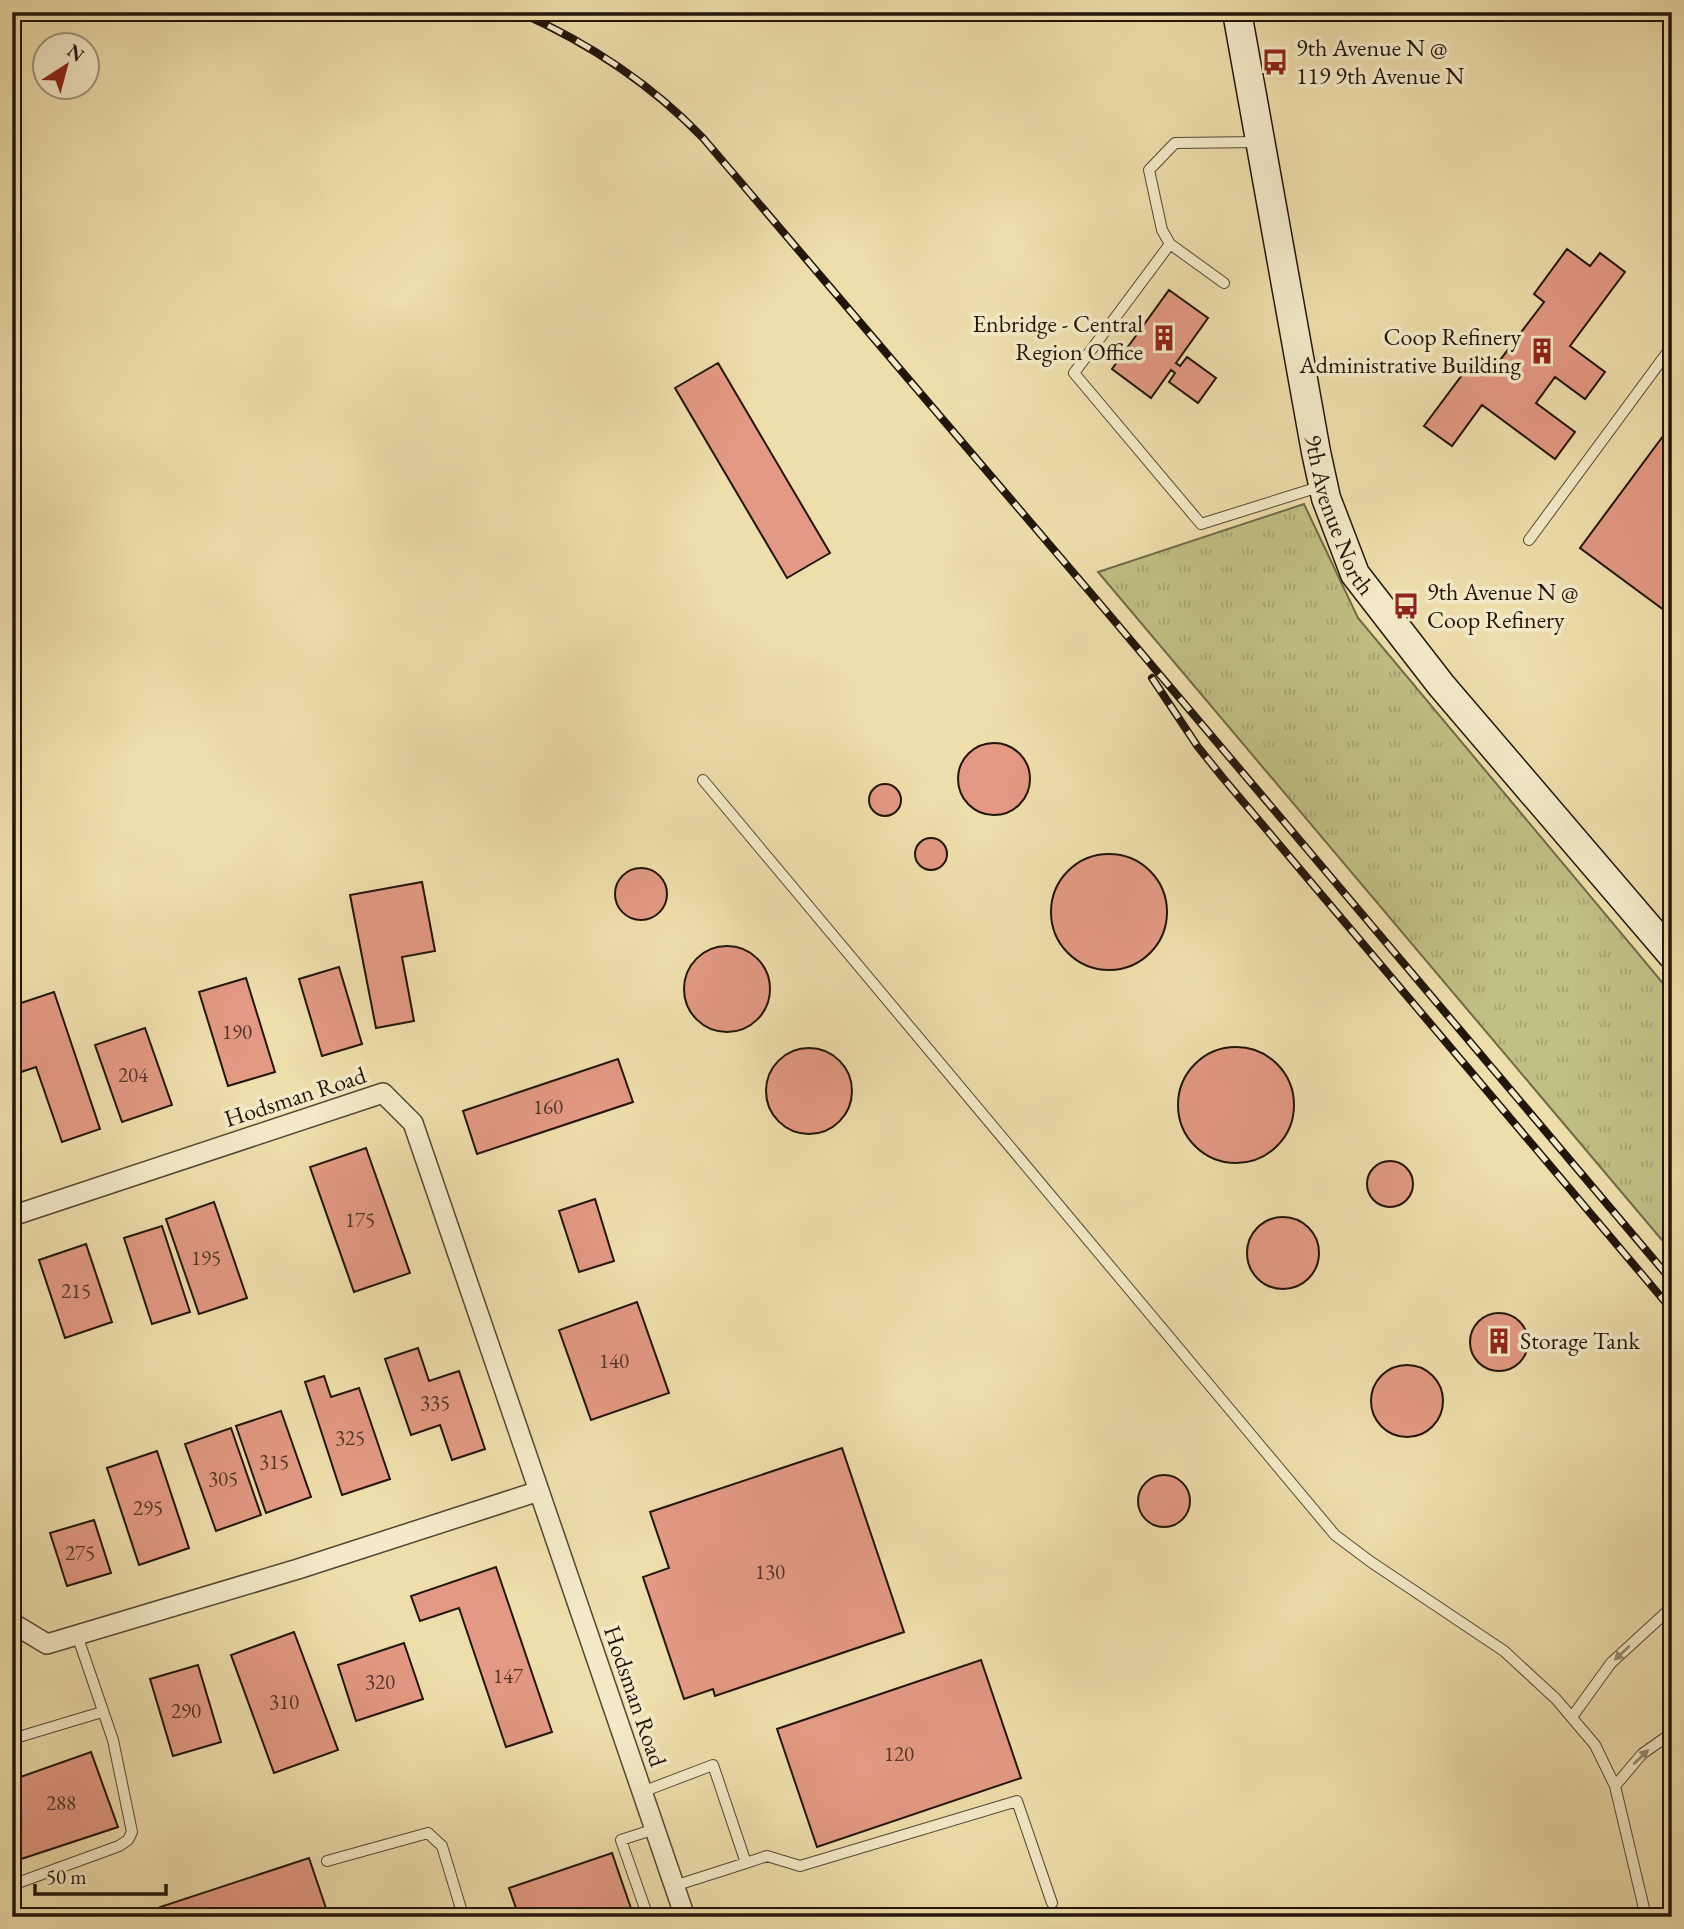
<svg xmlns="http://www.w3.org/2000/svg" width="1684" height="1929" viewBox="0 0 1684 1929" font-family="'EB Garamond',serif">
<defs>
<pattern id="grass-tufts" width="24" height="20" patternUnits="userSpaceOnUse" patternTransform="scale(1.75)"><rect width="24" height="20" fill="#c0bf84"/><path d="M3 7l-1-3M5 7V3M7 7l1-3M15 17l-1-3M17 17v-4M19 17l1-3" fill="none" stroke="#a5a371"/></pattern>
</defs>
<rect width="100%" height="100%" fill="#eedeab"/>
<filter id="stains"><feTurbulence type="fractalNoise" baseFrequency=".00286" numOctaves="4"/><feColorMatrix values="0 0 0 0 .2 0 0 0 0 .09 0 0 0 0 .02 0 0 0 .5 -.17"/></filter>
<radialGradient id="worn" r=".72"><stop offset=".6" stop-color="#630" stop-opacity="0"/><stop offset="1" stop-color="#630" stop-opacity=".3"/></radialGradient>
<path fill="url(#grass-tufts)" stroke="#706a47" stroke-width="2" d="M1304,504L1358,618L1672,994V1252L1098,572Z"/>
<path fill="#e39983" stroke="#21150a" stroke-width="2" d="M1567,249L1590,266L1600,253L1625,272L1570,346L1605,372L1585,399L1555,377L1536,403L1575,432L1555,459L1482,405L1452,446L1424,426L1477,355L1494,368L1544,302L1534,294Z
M1169,290L1208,318L1176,363L1180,366L1187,357L1216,378L1198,403L1169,382L1175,373L1171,370L1151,398L1112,369Z
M718,363L830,553L787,578L675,388Z
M1672,424V616L1580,548Z
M958 779a36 36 0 1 1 72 0a36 36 0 1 1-72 0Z
M869 800a16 16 0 1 1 32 0a16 16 0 1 1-32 0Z
M915 854a16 16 0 1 1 32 0a16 16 0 1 1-32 0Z
M1051 912a58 58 0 1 1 116 0a58 58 0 1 1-116 0Z
M615 894a26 26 0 1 1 52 0a26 26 0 1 1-52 0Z
M422,882L435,951L402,957L414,1021L376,1028L350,895Z
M684 989a43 43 0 1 1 86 0a43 43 0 1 1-86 0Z
M339,967L362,1044L322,1056L299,979Z
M246,978L275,1072L228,1086L199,992Z
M54,992L100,1129L62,1142L36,1067L12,1075V1006Z
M145,1028L172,1105L122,1122L95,1045Z
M1178 1105a58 58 0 1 1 116 0a58 58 0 1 1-116 0Z
M766 1091a43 43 0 1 1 86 0a43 43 0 1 1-86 0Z
M618,1059L633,1102L477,1154L463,1111Z
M366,1148L410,1273L354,1292L310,1167Z
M1367 1184a23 23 0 1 1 46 0a23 23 0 1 1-46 0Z
M595,1199L614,1261L579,1272L559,1211Z
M214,1202L247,1298L199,1314L166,1219Z
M1247 1253a36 36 0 1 1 72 0a36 36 0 1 1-72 0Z
M162,1226L190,1312L152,1324L124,1238Z
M86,1244L112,1322L65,1338L39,1260Z
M637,1302L669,1393L591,1420L559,1330Z
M1470 1342a29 29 0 1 1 58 0a29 29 0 1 1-58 0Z
M418,1348L429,1381L459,1371L485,1449L452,1460L440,1425L411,1435L385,1359Z
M1371 1401a36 36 0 1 1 72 0a36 36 0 1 1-72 0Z
M324,1376L331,1397L359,1388L390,1479L342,1495L305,1382Z
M281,1411L311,1497L266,1513L236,1426Z
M231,1428L261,1515L216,1531L185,1444Z
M842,1448L904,1632L715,1696L713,1689L684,1699L643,1577L669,1568L650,1512Z
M157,1451L189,1548L139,1565L107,1468Z
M1138 1501a26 26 0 1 1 52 0a26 26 0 1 1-52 0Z
M94,1520L111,1573L67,1586L50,1533Z
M496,1567L552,1732L506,1747L459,1608L420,1621L411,1596Z
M294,1632L338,1750L274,1773L231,1655Z
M404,1643L423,1699L356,1721L338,1665Z
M981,1660L1021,1778L817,1847L777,1729Z
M198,1665L221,1742L173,1756L150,1679Z
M91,1752L118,1827L12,1862V1780Z
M612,1853L634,1917H563L560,1908L534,1917H519L509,1888Z
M309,1858L329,1917H164L160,1907Z"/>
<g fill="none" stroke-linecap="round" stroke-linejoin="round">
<g stroke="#544732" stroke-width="12">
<path id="lane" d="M1170,244L1074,373L1201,524L1322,486
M1224,283L1170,244L1162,230L1149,170L1175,143L1259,142
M1529,540L1672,346
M703,780L1335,1535L1371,1562L1504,1651L1556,1699L1595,1745L1615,1786L1646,1917
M1572,1717L1611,1663L1672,1607
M12,1739L102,1712
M1615,1786L1642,1754L1672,1733
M642,1792L713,1765L746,1863L674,1886
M327,1861L428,1833L442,1846L462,1912
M746,1863L767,1856L800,1866L1017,1801L1052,1903
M12,1885L119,1846L128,1840L132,1832L113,1740L77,1635
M447,1917L462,1912L464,1916
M648,1917L621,1840L655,1829"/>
</g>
<g stroke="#544732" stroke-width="22">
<path id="street" d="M12,1216L383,1093L413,1123L685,1917
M12,1623L47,1644L298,1569L539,1491"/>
</g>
<g stroke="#21150a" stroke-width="31">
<g id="secondary">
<path id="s1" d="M1237,12L1316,452L1326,498L1355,574L1441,685L1672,955"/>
</g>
</g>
<use href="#lane" stroke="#f4eac8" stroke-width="10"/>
<use href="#street" stroke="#f4eac8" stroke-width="19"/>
<use href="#secondary" stroke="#f4eac8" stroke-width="28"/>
<g stroke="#21150a" stroke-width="8">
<path id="rail" d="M519,12C589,43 650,83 703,138L1106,611L1672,1281
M1152,678L1198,747L1223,778L1672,1310"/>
</g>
<use href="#rail" stroke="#f4eac8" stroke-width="5" stroke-dasharray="16" stroke-linecap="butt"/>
</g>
<defs><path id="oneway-solid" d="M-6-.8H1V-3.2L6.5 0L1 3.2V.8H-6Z" transform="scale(1.75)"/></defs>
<g fill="#958a72">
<use href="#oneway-solid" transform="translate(1622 1653) rotate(137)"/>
<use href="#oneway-solid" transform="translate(1641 1757) rotate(-44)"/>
</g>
<defs>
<g id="bus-bare" transform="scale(2.1)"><path d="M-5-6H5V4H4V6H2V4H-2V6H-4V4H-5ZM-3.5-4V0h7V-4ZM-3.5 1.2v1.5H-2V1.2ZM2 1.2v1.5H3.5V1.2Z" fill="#8f2418" stroke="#f4eac8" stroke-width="2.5" paint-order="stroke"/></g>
<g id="building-bare" transform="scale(2.1)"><path d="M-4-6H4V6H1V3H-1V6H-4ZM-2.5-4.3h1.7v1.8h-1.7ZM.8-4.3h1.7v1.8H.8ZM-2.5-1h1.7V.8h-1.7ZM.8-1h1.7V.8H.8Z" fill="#8f2418" stroke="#f4eac8" stroke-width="2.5" paint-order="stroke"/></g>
</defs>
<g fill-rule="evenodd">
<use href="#bus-bare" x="1275" y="62"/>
<use href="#building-bare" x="1164" y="338"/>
<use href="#building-bare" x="1542" y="351"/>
<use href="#bus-bare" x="1406" y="606"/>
<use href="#building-bare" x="1499" y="1341"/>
</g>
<g text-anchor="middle" stroke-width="7" stroke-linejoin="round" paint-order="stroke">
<g font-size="21" fill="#523628">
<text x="237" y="1039">190</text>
<text x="133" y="1082">204</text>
<text x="548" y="1114">160</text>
<text x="360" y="1227">175</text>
<text x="206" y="1265">195</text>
<text x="76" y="1298">215</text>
<text x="614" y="1368">140</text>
<text x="435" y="1410">335</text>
<text x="350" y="1445">325</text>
<text x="274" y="1469">315</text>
<text x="223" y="1486">305</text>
<text x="148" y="1515">295</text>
<text x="80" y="1560">275</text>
<text x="770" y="1579">130</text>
<text x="508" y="1683">147</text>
<text x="380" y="1689">320</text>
<text x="284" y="1709">310</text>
<text x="186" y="1718">290</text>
<text x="899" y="1761">120</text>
<text x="61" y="1810">288</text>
</g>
<g font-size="24" fill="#21150a" stroke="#f4eac8" text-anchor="start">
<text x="1296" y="56">9th Avenue N @<tspan x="1296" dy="28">119 9th Avenue N</tspan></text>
<text x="1143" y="332" text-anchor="end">Enbridge - Central<tspan x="1143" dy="28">Region Office</tspan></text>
<text x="1521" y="345" text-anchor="end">Coop Refinery<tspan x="1521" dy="28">Administrative Building</tspan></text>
<text x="1427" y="600">9th Avenue N @<tspan x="1427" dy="28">Coop Refinery</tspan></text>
<text x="1520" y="1349">Storage Tank</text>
</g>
<g font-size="24" fill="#21150a" stroke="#f4eac8">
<text dy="8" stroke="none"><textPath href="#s1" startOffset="514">9th Avenue North</textPath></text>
<text transform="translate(295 1097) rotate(-18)" y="8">Hodsman Road</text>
<text transform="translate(635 1696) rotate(71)" y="8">Hodsman Road</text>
</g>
</g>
<rect width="1684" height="1929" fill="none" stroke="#eedeab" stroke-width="42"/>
<rect x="14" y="14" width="1656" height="1901" fill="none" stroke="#21150a" stroke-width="3.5"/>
<rect x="21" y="21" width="1642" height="1887" fill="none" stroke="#21150a" stroke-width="2"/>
<g transform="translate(66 66) rotate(36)"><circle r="33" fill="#f4eac8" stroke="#a0957c" stroke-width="2"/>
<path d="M0-5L12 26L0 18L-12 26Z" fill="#8f2418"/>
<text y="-10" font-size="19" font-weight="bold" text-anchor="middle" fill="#21150a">N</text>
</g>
<path d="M35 1884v10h131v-10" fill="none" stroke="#21150a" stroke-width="3.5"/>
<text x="46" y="1884" font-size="21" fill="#21150a" stroke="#f4eac8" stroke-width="5" paint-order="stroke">50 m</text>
<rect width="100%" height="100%" filter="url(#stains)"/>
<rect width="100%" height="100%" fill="url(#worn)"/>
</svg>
